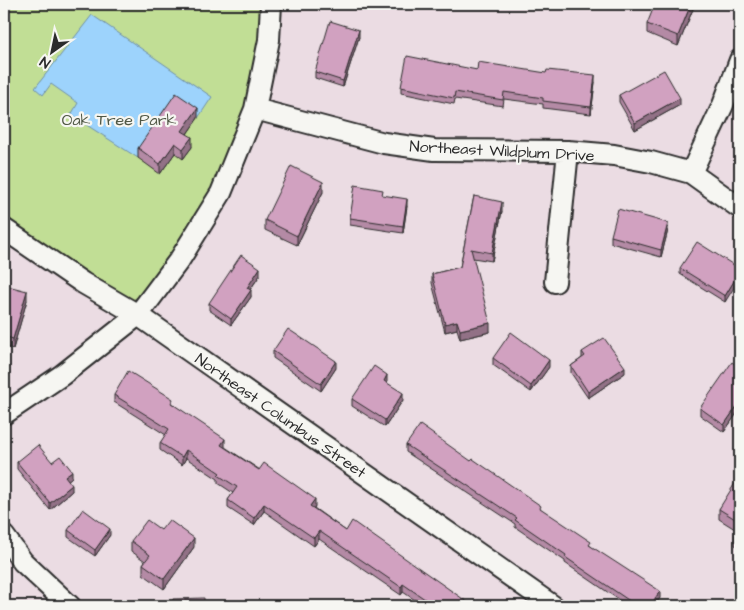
<svg xmlns="http://www.w3.org/2000/svg" width="744" height="610" viewBox="0 0 744 610" font-family="'Architects Daughter',sans-serif">
<rect width="100%" height="100%" fill="#ebdce3"/>
<filter id="ink" filterUnits="userSpaceOnUse"><feTurbulence type="fractalNoise" baseFrequency=".02" numOctaves="2"/><feDisplacementMap in="SourceGraphic" scale="10" xChannelSelector="R" yChannelSelector="G"/><feConvolveMatrix kernelMatrix="1 2 1 2 8 2 1 2 1" color-interpolation-filters="sRGB"/></filter>
<g filter="url(#ink)">
<path fill="#c1de95" stroke="#768460" d="M4,4H265L252,90L228,159L188,228L149,289L133,300L111,293L4,221Z"/>
<path fill="#9dd3fc" stroke="#6f90a8" d="M92,15L212,97L198,118L138,158L71,115L78,103L51,84L43,95L35,88Z"/>
<g fill="none" stroke-linecap="round" stroke-linejoin="round">
<g stroke="#2b2b2b" stroke-width="24">
<path id="street" d="M255,109L384,143L434,150L568,151L614,155L651,162L691,173L740,208
M691,173L723,105L740,60
M4,229L83,283L138,315L553,606
M555,282L568,151
M4,414L62,375L138,315L180,259L221,193L255,109L269,40L271,4
M4,536L23,562L70,606"/>
</g>
<use href="#street" stroke="#f6f6f2" stroke-width="20"/>
</g>
<path fill="#b48aa5" stroke="#2b2b2b" d="M695,4L678,46L647,33V24Z
M359,37L343,87L315,78V72Z
M477,70L595,82L591,114L543,108V104L504,99L503,106L455,99L454,104L401,93V87Z
M619,95L680,105L635,130L619,102Z
M198,118L187,134L192,147L183,159L175,153L160,174L138,158V148Z
M323,192L297,245L265,230V220Z
M383,196L407,206L403,233L350,225V218Z
M474,196L502,211L492,261L473,258L490,332L460,339L457,329L445,332L432,283V274L460,267Z
M668,230L661,257L611,243V236Z
M680,268L740,269L725,302L680,274Z
M260,275L250,290L251,297L231,325L209,310V303Z
M4,285L27,300L13,349L4,346Z
M273,351L336,368L321,391L273,358Z
M582,352L625,373L588,398L571,373V366L582,358Z
M493,358L549,367L531,392L493,365Z
M740,368V409L724,432L700,415V408Z
M387,382V383L403,400L385,427L352,406V399Z
M114,395L173,404L225,447L315,506L314,508L346,531L473,606H424L403,592L401,595L319,539L314,546L264,511L254,525L228,508V500L233,493L218,483V479L186,458L182,465L160,450V443L166,435L114,402Z
M406,445L471,461L541,509L660,598L654,606H628L565,563V561L515,527V524L406,452Z
M17,462H52L72,477L68,480L72,491L50,510L17,469Z
M740,482V548L735,545V535L738,531L719,519V509Z
M68,530L110,535L95,556L68,537Z
M161,530L194,547L164,589L143,574V564L145,561L131,551V541Z"/>
<path fill="#927186" stroke="#2b2b2b" d="M691,4H695L678,46V36Z
M359,30V37L343,87V81Z
M595,75V82L591,114V107Z
M680,98V105L635,130V123Z
M198,108V118L182,141V131Z
M192,137V147L183,159V149Z
M175,143V153L160,174V164Z
M323,182V192L297,245V236Z
M407,199V206L403,233V226Z
M502,202V211L492,261V253Z
M668,223V230L661,257V250Z
M260,268V275L247,294V288Z
M740,271V278L725,302V296Z
M251,290V297L231,325V319Z
M27,291V300L13,349V339Z
M457,321V329L445,332V324Z
M490,323V332L460,339V330Z
M549,360V367L531,392V386Z
M336,361V368L321,391V384Z
M625,367V373L588,398V392Z
M387,375V382L384,387V381Z
M403,393V400L385,427V420Z
M740,402V409L724,432V425Z
M225,439V447L221,452V445Z
M186,450V458L182,465V457Z
M72,471V477L65,483V476Z
M72,485V491L50,510V503Z
M315,499V506L310,514V506Z
M264,504V511L254,525V518Z
M110,529V535L95,556V550Z
M319,531V539L314,546V538Z
M194,538V547L164,589V579Z
M403,584V592L401,595V587Z
M660,591V598L654,606H650Z"/>
<path fill="#d1a1c0" stroke="#2b2b2b" d="M655,4H691L678,36L647,24Z
M330,21L359,30L343,81L315,72Z
M407,56L477,70L478,62L546,73L547,70L595,75L591,107L543,101V98L504,92L503,100L455,92L454,98L401,87Z
M664,70L680,98L635,123L619,95Z
M176,93L198,108L182,131L192,137L183,149L175,143L160,164L138,148Z
M291,166L323,182L297,236L265,220Z
M355,185L383,190L382,195L407,199L403,226L350,218Z
M474,196L502,202L492,253L471,249L490,323L460,330L457,321L445,324L432,274L460,267Z
M618,209L668,223L661,250L611,236Z
M697,242L740,269V271L725,296L680,268Z
M241,255L260,268L247,288L251,290L231,319L209,303Z
M4,285L27,291L13,339L4,336Z
M288,329L336,361L321,384L273,351Z
M511,332L549,360L531,386L493,358Z
M604,338L625,367L588,392L571,366L585,356L582,352Z
M732,362L740,368V402L724,425L700,408Z
M374,366L387,375L384,381L403,393L385,420L352,399Z
M128,371L173,399L171,403L225,439L221,445L259,470L264,463L315,499L310,506L346,531L352,521L473,606H435L403,584L401,587L319,531L314,538L264,504L254,518L228,500L237,487L218,475L220,473L186,450L182,457L160,443L169,429L114,395Z
M420,425L471,461L473,459L541,506L540,508L591,542L589,545L660,591L650,606H637L565,557L566,555L515,520L517,518L406,445Z
M38,445L52,462L60,456L72,471L65,476L72,485L50,503L17,462Z
M737,480L740,482V522L719,509Z
M83,509L110,529L95,550L68,530Z
M147,520L161,530L169,520L194,538L164,579L143,564L150,555L131,541Z
M740,527V538L735,535Z
M204,598V606H173V599Z"/>
</g>
<g text-anchor="middle" stroke-width="4.5" stroke-linejoin="round" paint-order="stroke">
<g font-size="16" fill="#505846" stroke="#f6f6f2">
<text x="119" y="125">Oak Tree Park</text>
</g>
<g font-size="16" fill="#2b2b2b" stroke="#f6f6f2">
<text transform="translate(502 150) rotate(3)" y="6">Northeast Wildplum Drive</text>
<text transform="translate(281 415) rotate(35)" y="6">Northeast Columbus Street</text>
</g>
</g>
<rect width="744" height="610" fill="none" stroke="#f6f6f2" stroke-width="20"/>
<rect x="10" y="10" width="724" height="590" fill="none" stroke="#2b2b2b" stroke-width="2" filter="url(#ink)"/>
<g transform="translate(52 52) rotate(213)" stroke="#f6f6f2" stroke-width="4" paint-order="stroke">
<path d="M0-4L9 19L0 12L-9 19Z" fill="#2b2b2b"/>
<text y="-8" font-size="14" font-weight="bold" text-anchor="middle" fill="#2b2b2b">N</text>
</g>
</svg>
